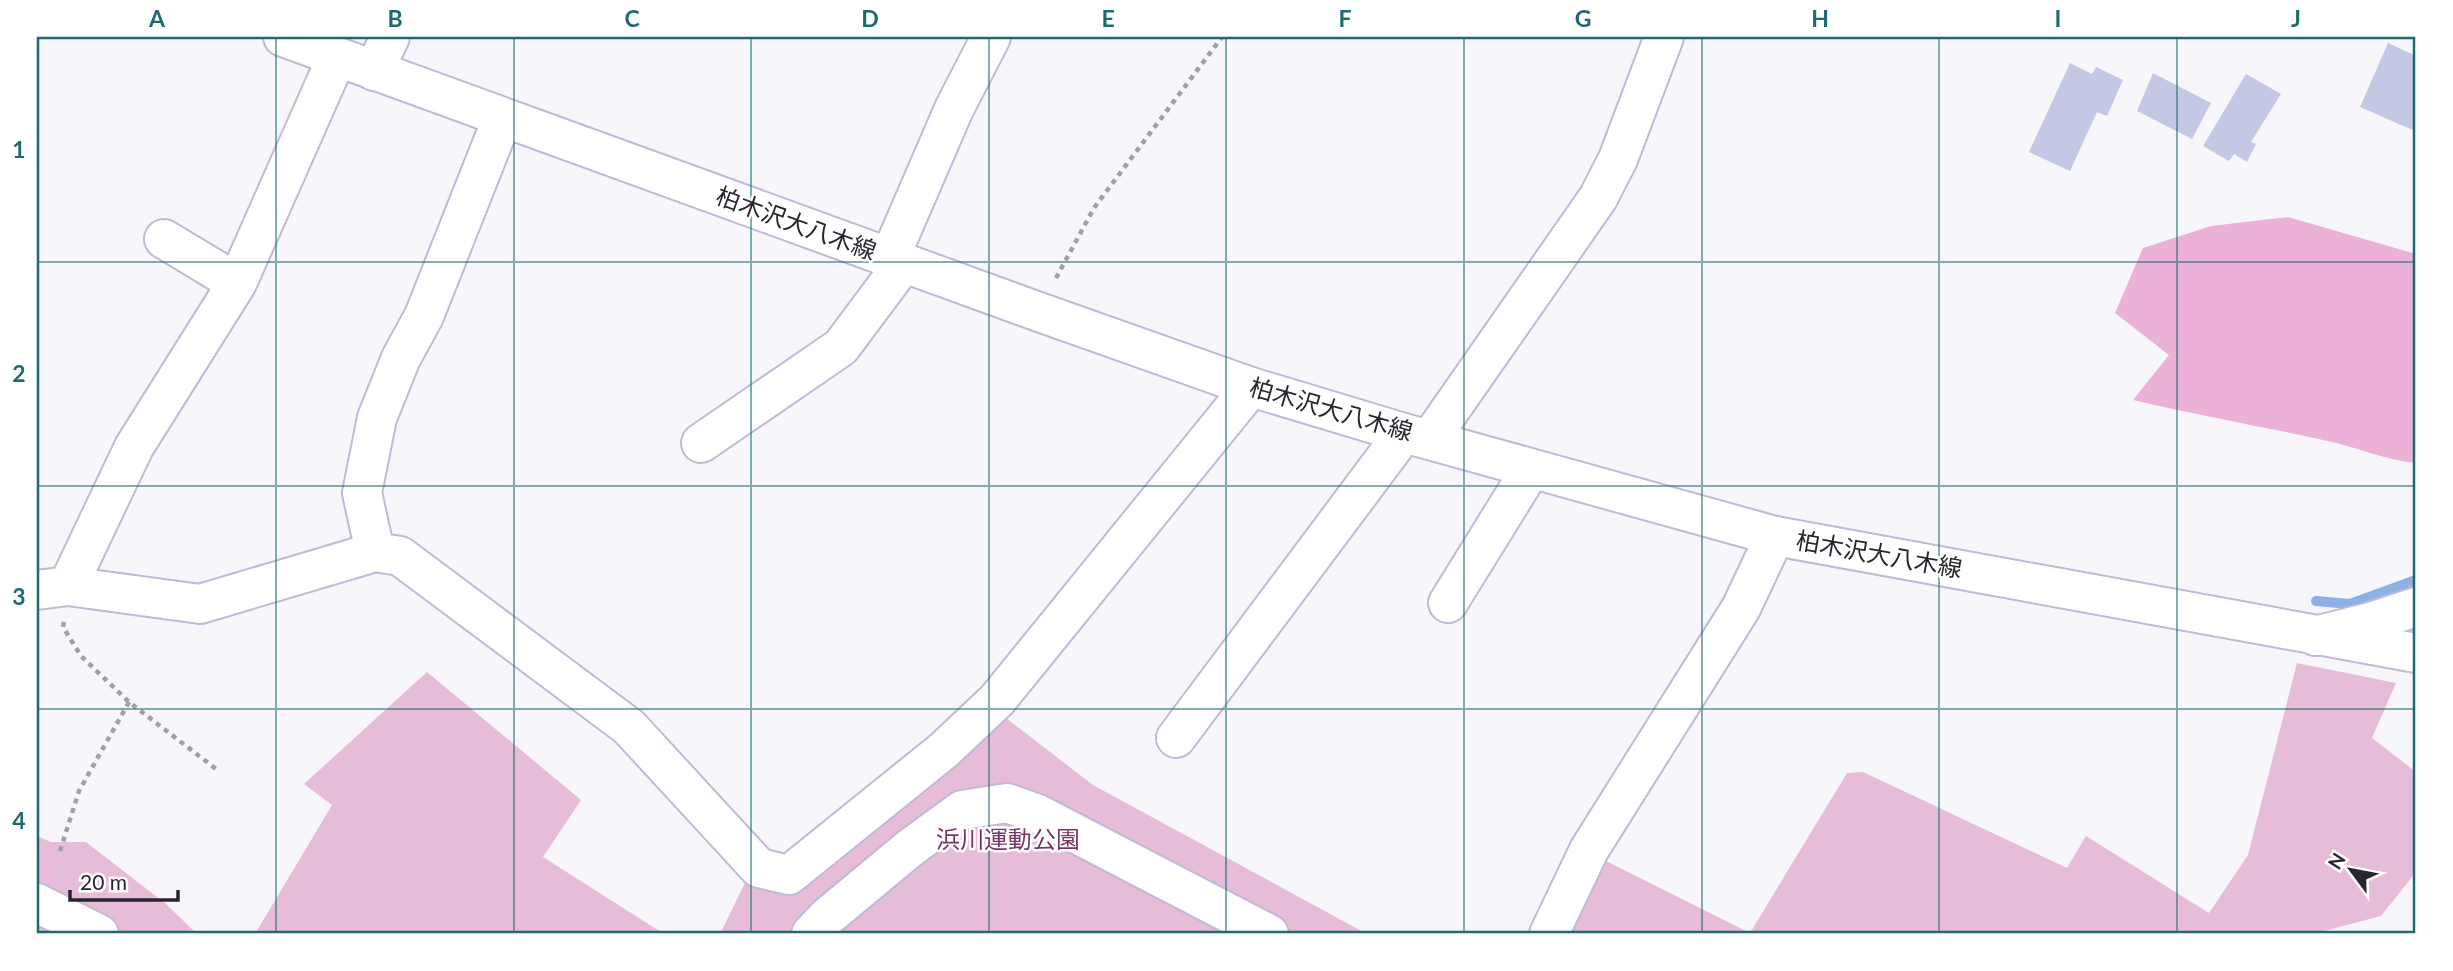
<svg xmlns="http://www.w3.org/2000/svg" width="2453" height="971" viewBox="0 0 2453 971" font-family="Lato,'Noto Sans JP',sans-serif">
<rect width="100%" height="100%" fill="#f7f6fb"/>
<path fill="#e6bcd8" d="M2297,663L2396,683L2372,738L2416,772V872L2381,916L2324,931L2323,934H1567L1604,860L1750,933L1847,773L1863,772L2067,868L2086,836L2209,913L2248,855Z
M427,672L581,800L543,857L664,934H255L332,805L304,784Z
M1006,718L1093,785L1367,934H720L748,877L769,891L798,890Z
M37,836L51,842H86L166,904L197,934H37Z"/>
<path fill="#ebb1d9" d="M2288,217L2416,254V463C2384,460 2354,446 2323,440C2260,426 2196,415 2133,400L2169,355L2115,313L2143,248L2211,226Z"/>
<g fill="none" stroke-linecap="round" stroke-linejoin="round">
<path stroke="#8eb0e4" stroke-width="10" d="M2316,601L2350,604L2416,580"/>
</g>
<path fill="#c4c8e4" d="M2388,43L2416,56L2415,131L2360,107Z
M2070,63L2092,74L2096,67L2123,80L2107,116L2097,112L2070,171L2029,152Z
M2153,73L2211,103L2192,139L2137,111Z
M2246,74L2281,94L2251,142L2256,144L2247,162L2234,154L2229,161L2203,146Z"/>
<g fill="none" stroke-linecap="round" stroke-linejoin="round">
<g stroke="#c1b9d5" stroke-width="42">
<path id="minor" d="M374,71L390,37
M502,119L424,316L401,358L377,418L362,493L375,552L400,556L629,727L759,868L789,875L944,750L997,700L1251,387
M164,239L237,283
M890,257L954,109L991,37
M1430,439L1598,198L1618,159L1664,37
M701,443L841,347L903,264
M68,586L134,447L237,283L337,57
M37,590L68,586L200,604L375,552
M1448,603L1531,469
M2315,636L2370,622L2416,607
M1176,738L1404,433
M37,903L99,934
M811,934L827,917L910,848L962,810L1007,803L1038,814L1269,934
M1549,934L1589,850L1741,608L1775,536"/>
</g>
<g stroke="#c1b9d5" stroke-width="42">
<path id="major" d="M283,37L1039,312L1251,387L1404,433L1775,536L2416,653"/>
</g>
<path stroke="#a19fa7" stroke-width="4.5" stroke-dasharray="5 5" stroke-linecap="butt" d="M1056,278L1094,208L1222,37
M64,622L63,627L81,656L129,702L216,769
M60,851L79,791L129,702"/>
<use href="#minor" stroke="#fff" stroke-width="38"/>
<use href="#major" stroke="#fff" stroke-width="38"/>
</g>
<path fill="none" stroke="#1e6b6f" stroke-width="2" stroke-opacity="0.55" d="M276,37V934M514,37V934M751,37V934M989,37V934M1226,37V934M1464,37V934M1702,37V934M1939,37V934M2177,37V934M37,262H2416M37,486H2416M37,709H2416"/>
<g text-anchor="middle" stroke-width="5" stroke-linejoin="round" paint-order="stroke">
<g font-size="24" fill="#292530" stroke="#fff">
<text transform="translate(796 224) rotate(20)" y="8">柏木沢大八木線</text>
<text transform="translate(1331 410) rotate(16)" y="8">柏木沢大八木線</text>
<text transform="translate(1879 555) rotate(10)" y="8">柏木沢大八木線</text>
</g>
<g font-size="24" fill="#793568" stroke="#fff">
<text x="1008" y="848">浜川運動公園</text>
</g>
</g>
<rect width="2453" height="971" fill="none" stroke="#ffffff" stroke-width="77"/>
<g transform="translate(2351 870) rotate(302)" stroke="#ffffff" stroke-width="5" paint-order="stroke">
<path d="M0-5L12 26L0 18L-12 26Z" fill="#292530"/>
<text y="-10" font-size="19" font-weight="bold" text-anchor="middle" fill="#292530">N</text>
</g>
<path d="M70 890v10h108v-10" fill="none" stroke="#292530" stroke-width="3.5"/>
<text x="80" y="890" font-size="21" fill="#292530" stroke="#ffffff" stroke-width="5" paint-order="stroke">20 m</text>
<rect x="38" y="38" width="2376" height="894" fill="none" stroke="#1e6b6f" stroke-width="2.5"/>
<g font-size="23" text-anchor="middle" font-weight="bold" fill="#1e6b6f">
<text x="157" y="27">A</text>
<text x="395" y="27">B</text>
<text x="632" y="27">C</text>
<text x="870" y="27">D</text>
<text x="1108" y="27">E</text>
<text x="1345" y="27">F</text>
<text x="1583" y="27">G</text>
<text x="1820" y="27">H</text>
<text x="2058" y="27">I</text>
<text x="2296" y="27">J</text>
<text x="19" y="158">1</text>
<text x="19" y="382">2</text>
<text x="19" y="605">3</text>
<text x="19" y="829">4</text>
</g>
</svg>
